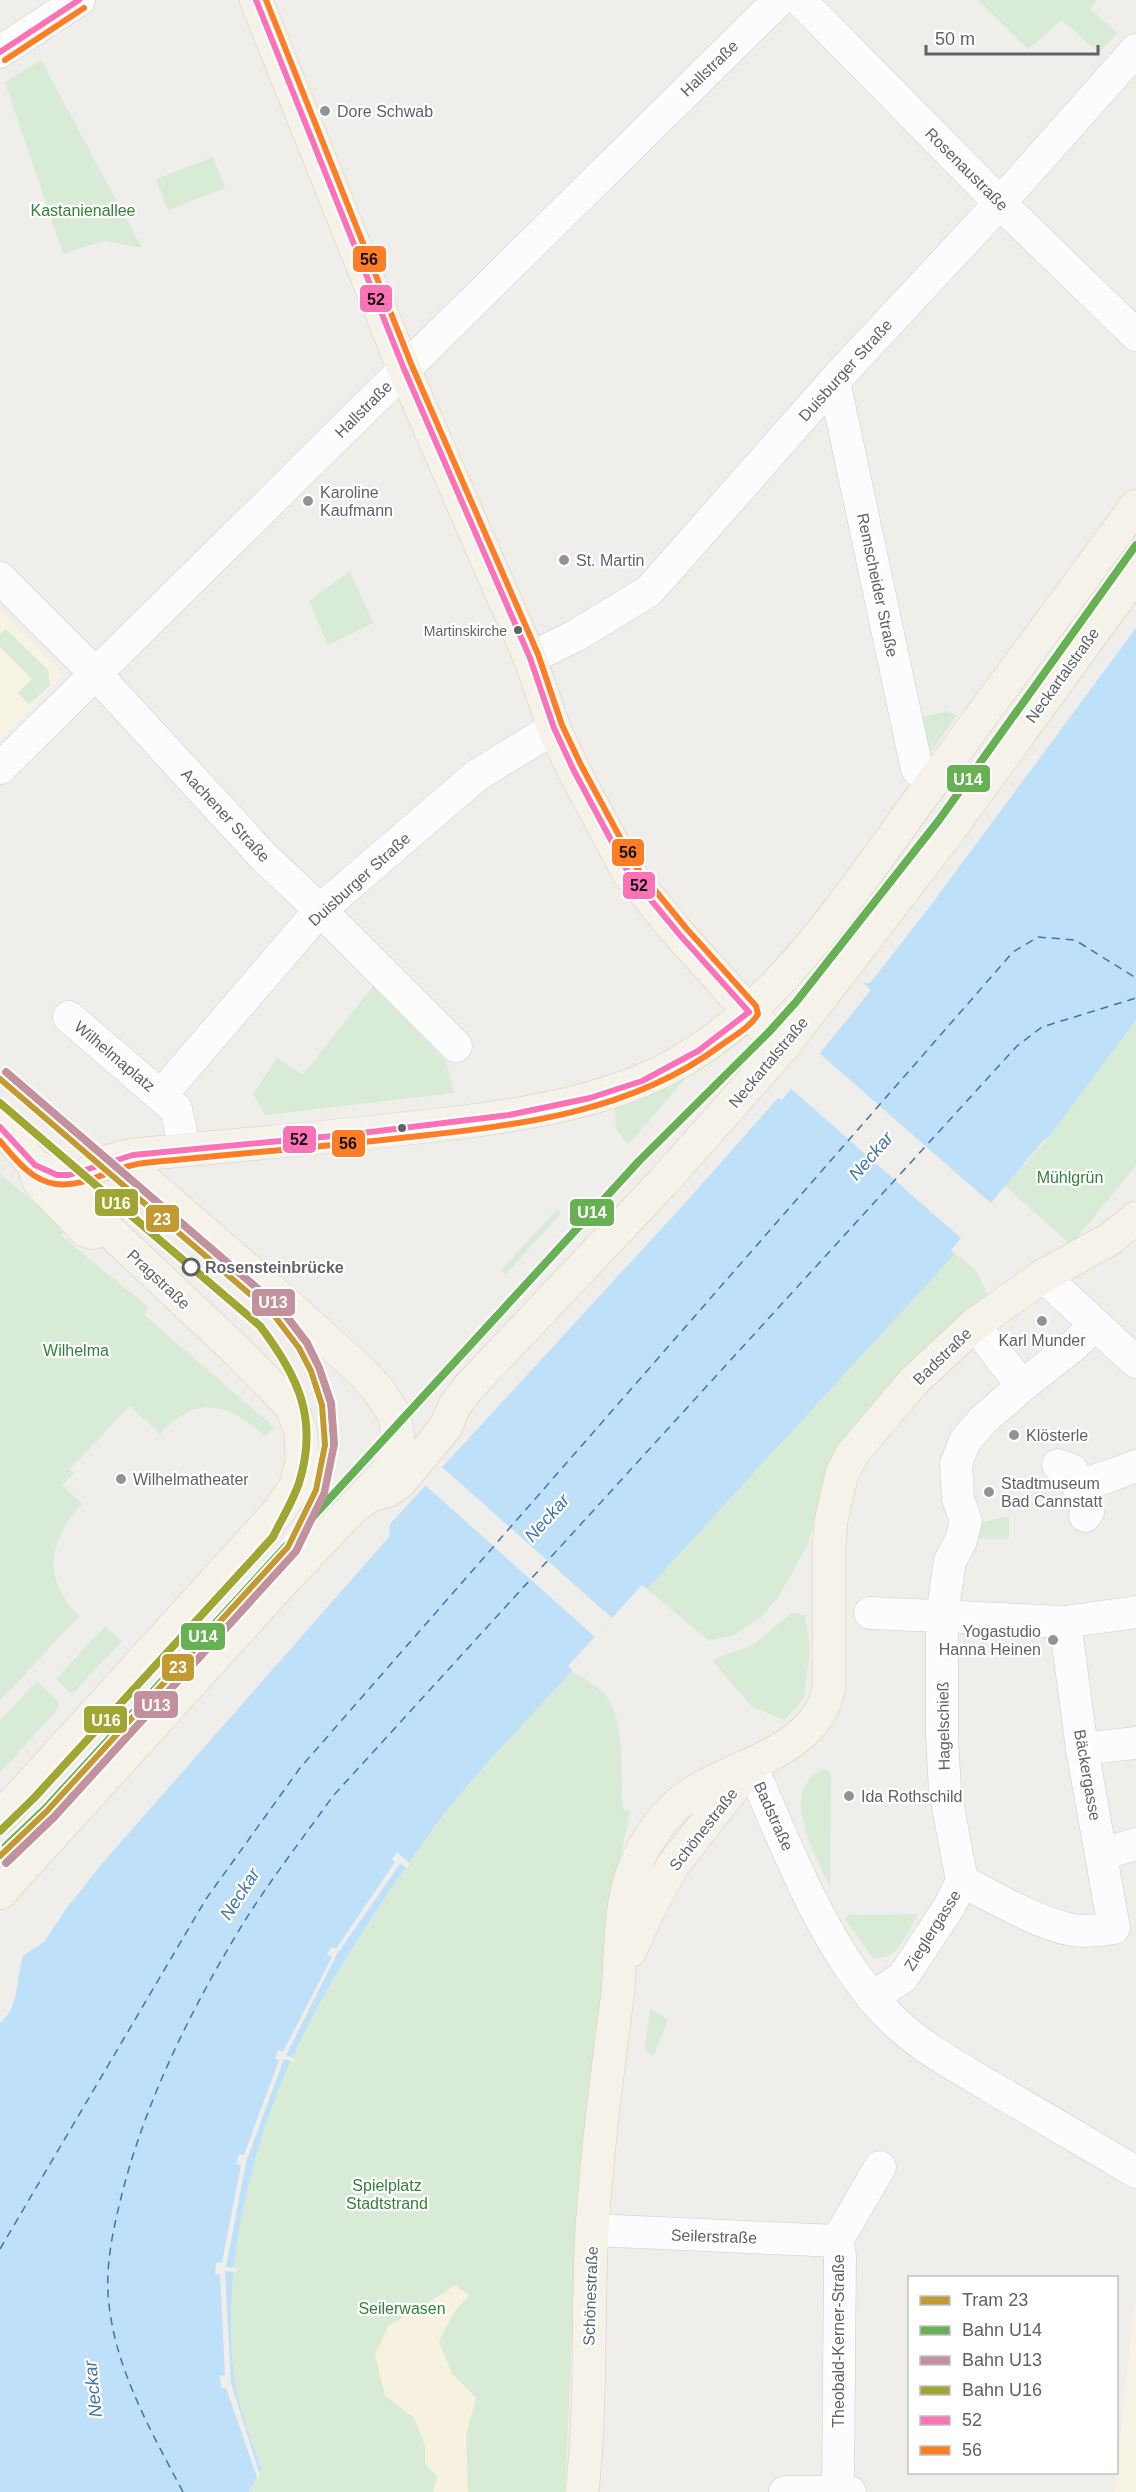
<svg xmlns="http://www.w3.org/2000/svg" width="1136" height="2492" viewBox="0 0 1136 2492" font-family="Helvetica,sans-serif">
<rect width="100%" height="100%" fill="#efeeea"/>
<path fill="#f7f3e4" d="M0,610L64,675L0,740Z
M1134,2304H1136V2492H1114Z"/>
<path fill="#d8ebd6" d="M978,0H1097L1090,9L1117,33L1099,53L1062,20L1028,49Z
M41,60L142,248L104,241L63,254L5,82Z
M213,157L225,188L168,210L156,179Z
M350,571L373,623L328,645L309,601Z
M6,629L48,670L50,686L29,704L18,693L32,679L0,647V634Z
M946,711L957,715L929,754L919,718Z
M373,986L446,1061L454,1093L265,1115L253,1094L277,1058L303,1075Z
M1136,1020V1165L1071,1245L1005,1186L1049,1137Z
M690,1073L628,1145L616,1129L615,1105Z
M0,1174L66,1229L61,1235L63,1237L149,1308L144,1315L274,1427L265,1437C229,1402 196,1394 160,1434L130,1406L70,1469L74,1473L62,1485L82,1504C48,1540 42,1580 79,1616L0,1701Z
M557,1209L561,1213L506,1274L501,1270Z
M954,1253L975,1269L990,1299L823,1489L808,1544L778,1598L761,1617L734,1635L709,1641L647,1589Z
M1009,1516V1539H977L975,1524Z
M792,1612L805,1616L810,1649L804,1698L785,1720L752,1707L712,1660L753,1645Z
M105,1626L122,1641L72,1694L56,1679Z
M572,1671C582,1678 598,1686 606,1696C627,1723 619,1776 623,1809L630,1811L616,1882L577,2224L565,2492H249L261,2467C251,2438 238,2407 234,2376C221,2273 250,2147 294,2054C317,2005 345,1958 375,1913C400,1875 425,1837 454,1802C491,1756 533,1714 572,1671Z
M37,1681L58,1701L59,1708L0,1773V1720Z
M824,1769L829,1771L831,1776L830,1888C817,1855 775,1790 824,1769Z
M918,1914C908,1932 897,1962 873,1958L845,1919L849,1915Z
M650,2008L668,2020L653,2057L645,2048Z"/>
<path fill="#f6f1e1" d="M455,2285L469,2295L453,2314L439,2341L452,2374L476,2398L466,2435L468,2492H433L437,2476L425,2464V2445L414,2418L385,2396L375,2354L389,2325L419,2309Z"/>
<path fill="#bfe0f9" d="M1136,628V1020L1049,1137L1044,1140L951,1250L954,1253L950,1259L647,1589L642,1585L568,1666L572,1671C533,1714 491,1756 454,1802C425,1837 400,1875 375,1913C345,1958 317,2005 294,2054C250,2147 221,2274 234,2376C238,2407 251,2438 261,2468L249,2492H0V2023C20,2007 16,1978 23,1956L44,1942L66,1909L106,1859L389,1537L390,1524L686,1202L778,1098L782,1100L871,990L864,983H870L928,909Z"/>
<path fill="#efeeea" d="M818,1052L993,1205L963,1240L789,1087Z
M442,1467L612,1618L595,1637L425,1485Z
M397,1852L410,1864L407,1868L400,1864L337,1954L286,2055L295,2059L294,2062L284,2059L246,2162L226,2267L237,2268V2272L225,2271L231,2383L260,2475L258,2480L226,2388H221L220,2376L225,2375L220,2274H215L216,2263L222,2262L241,2165L236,2164L239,2154L244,2155L279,2060L275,2059L278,2050L283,2052L332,1957L327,1954L332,1947L336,1949L395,1862L392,1859Z"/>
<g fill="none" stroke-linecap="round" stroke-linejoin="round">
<path stroke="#4174aa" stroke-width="1.5" stroke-dasharray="8 6" stroke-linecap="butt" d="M0,2249L206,1899L300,1768L1013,952L1038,937L1075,940L1136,978
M183,2492C150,2429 113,2366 108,2294C106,2258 115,2221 124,2186C149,2093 194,2004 244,1922C271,1879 303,1838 333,1796L1017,1046L1042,1027L1136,998"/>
<g stroke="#cbcccc" stroke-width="33">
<path id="minor" d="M800,0L1000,203L1136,335
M0,52L79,0
M834,381L917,769L933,782
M0,578L96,674L261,854L320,910L456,1046
M530,658L575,636L649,591L834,381L1000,203L1136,50
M0,768L779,0
M69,1017L176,1109L185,1150
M162,1094L320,910L476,776L554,728
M1043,1276L1136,1362
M989,1343L1022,1386L1073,1346L1094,1326
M1058,1465L1072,1470L1088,1512L1085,1516
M1079,1487C1098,1479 1117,1474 1136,1466
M870,1613L1065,1622L1136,1612
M1082,1749L1136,1743
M751,1765C787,1848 828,1958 894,2021C922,2048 958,2067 991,2087C1040,2115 1088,2144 1136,2172
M1102,1854L1136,1844
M962,1881L945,1791L942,1736V1615L950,1561L961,1540L966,1521L958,1499L956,1464L965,1441L983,1420L1022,1386
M962,1881C994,1897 1033,1921 1068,1929C1083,1933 1099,1930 1114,1928L1082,1749L1065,1622
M872,1998L903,1977L949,1907L962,1881
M592,2230L837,2241
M838,2491L840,2256L837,2241L880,2167
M785,2492H850"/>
</g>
<g stroke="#d7ceb8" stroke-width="34">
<path id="major" d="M256,0L404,369L530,658L554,728L573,769L628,872L679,934L782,1048
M0,1127L33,1164L52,1175
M33,1164L39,1182L85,1230L93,1233
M354,1507L369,1496L389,1490L400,1482L445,1428L455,1405L468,1388L663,1182L782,1048L948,832L1136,573
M0,1818L278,1512L295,1487L302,1463L301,1433L292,1407L235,1349L85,1208C70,1171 105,1160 133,1155C231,1145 330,1138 428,1126C499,1118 575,1108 641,1081C767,1030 848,896 926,791C996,696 1066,601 1136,506
M0,1893L286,1578L385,1474L397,1456L398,1437L394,1414L379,1391L363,1373L280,1298L150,1185L124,1165L104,1163
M630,1951L648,1911L673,1865L750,1767
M582,2492C592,2406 587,2316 592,2229C597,2152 607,2075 617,1999C622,1956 618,1909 634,1869C644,1842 666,1810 691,1794C737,1764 817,1751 829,1688V1549L831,1521L842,1474L852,1454L914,1381L974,1325L1043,1276L1110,1239L1136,1218"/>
</g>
<use href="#minor" stroke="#fdfcfc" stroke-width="32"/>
<use href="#major" stroke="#f4f2e9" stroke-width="33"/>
<g stroke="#fff" stroke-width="10">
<path id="bus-1" d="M0,52L79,0
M0,1127L35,1165L57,1175H69L133,1155L354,1134L509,1115L590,1098L642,1081L698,1051L749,1012L679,934L628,872L573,769L554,728L530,658L404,369L256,0"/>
</g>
<g stroke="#fff" stroke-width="10">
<path id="bus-2" d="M5,60L84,8
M0,1141C15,1159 32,1181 56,1184C86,1188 114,1166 144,1163C233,1154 322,1147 410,1137C518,1125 630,1113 720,1046C732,1037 751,1027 758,1014L756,1006L686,928L636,867L581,765L562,725L538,654L412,366L266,0"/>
</g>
<use href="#bus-1" stroke="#fc72b6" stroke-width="6"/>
<use href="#bus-2" stroke="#ff7d24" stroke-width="6"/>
<g stroke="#fff" stroke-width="12">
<path id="rail-1" d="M6,1846L45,1809L639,1161L768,1033L796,1002L939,820L1136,545"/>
</g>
<g stroke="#fff" stroke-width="12">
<path id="rail-2" d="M6,1072L280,1308L307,1343L319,1368L331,1403L334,1444L324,1493L296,1551L54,1817L6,1863"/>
</g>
<g stroke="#fff" stroke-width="12">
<path id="rail-3" d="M0,1103L260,1326C298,1376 319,1419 299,1483C293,1501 281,1520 273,1537L34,1798L0,1831"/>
</g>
<use href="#rail-1" stroke="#68b054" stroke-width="8"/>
<use href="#rail-2" stroke="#c2919d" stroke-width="8"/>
<use href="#rail-3" stroke="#9fa631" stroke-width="8"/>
<g stroke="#fff" stroke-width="10">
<path id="tram-1" d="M0,1079L273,1314L299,1348L311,1371L322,1405L325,1445L316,1490L288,1547L47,1811L0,1856"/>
</g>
<use href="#tram-1" stroke="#c29a2f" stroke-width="6"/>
</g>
<g fill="#919496" stroke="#fff" stroke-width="2">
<circle cx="325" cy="111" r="6"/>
<circle cx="308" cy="501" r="6"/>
<circle cx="564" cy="560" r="6"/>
<circle cx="1042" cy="1321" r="6"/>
<circle cx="1014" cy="1435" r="6"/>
<circle cx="121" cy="1479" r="6"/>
<circle cx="989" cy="1492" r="6"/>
<circle cx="1053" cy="1640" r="6"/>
<circle cx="849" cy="1796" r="6"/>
</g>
<g fill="#5f6368" stroke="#fff" stroke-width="2">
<circle cx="518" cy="630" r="5"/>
<circle cx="402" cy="1128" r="5"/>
</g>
<circle fill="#fff" stroke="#5f6368" stroke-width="3" cx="191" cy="1267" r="8"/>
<g text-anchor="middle" stroke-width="4.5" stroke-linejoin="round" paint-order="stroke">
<g font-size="14" fill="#5f6368" stroke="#fff" text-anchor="end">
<text x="507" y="636">Martinskirche</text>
</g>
<g font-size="16" fill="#5f6368" stroke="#fff">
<text transform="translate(709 68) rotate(-44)" y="6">Hallstraße</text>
<text transform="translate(967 169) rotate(45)" y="6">Rosenaustraße</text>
<text transform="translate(845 370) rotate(-48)" y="6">Duisburger Straße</text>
<text transform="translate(363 409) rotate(-45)" y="6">Hallstraße</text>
<text transform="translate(878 585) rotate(78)" y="6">Remscheider Straße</text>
<text transform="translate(1062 675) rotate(-54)" y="6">Neckartalstraße</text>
<text transform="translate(226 815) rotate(47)" y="6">Aachener Straße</text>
<text transform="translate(359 879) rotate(-42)" y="6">Duisburger Straße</text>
<text transform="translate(115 1056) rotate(40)" y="6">Wilhelmaplatz</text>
<text transform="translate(768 1062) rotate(-50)" y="6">Neckartalstraße</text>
<text transform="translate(159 1279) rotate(43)" y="6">Pragstraße</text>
<text transform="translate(942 1356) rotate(-44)" y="6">Badstraße</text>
<text transform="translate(943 1726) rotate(-91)" y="6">Hagelschieß</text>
<text transform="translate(1088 1775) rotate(80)" y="6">Bäckergasse</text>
<text transform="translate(774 1816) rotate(66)" y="6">Badstraße</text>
<text transform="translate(703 1829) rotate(-52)" y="6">Schönestraße</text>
<text transform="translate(932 1930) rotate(-58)" y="6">Zieglergasse</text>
<text transform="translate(714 2236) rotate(2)" y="6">Seilerstraße</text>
<text transform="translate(590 2296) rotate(-88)" y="6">Schönestraße</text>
<text transform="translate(838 2341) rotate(-90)" y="6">Theobald-Kerner-Straße</text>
</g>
<g font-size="16" fill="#5f6368" stroke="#fff" text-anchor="start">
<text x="337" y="117">Dore Schwab</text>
<text x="320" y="498">Karoline<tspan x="320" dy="18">Kaufmann</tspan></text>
<text x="576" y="566">St. Martin</text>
<text x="1042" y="1346" text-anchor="middle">Karl Munder</text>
<text x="1026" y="1441">Klösterle</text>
<text x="133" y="1485">Wilhelmatheater</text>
<text x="1001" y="1489">Stadtmuseum<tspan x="1001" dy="18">Bad Cannstatt</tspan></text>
<text x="1041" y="1637" text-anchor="end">Yogastudio<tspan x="1041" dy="18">Hanna Heinen</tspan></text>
<text x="861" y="1802">Ida Rothschild</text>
</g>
<g font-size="16" fill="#348238" stroke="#fff">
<text x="83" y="216">Kastanienallee</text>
<text x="1070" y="1183">Mühlgrün</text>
<text x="76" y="1356">Wilhelma</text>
<text x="387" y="2191">Spielplatz<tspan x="387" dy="18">Stadtstrand</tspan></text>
<text x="402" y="2314">Seilerwasen</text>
</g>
<g font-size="16" font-weight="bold" fill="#5f6368" stroke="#fff" text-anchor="start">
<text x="205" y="1273">Rosensteinbrücke</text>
</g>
<g font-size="18" font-style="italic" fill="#4174aa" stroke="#fff">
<text transform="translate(871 1156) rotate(-49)" y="6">Neckar</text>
<text transform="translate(547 1518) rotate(-48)" y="6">Neckar</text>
<text transform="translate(240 1894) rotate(-57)" y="6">Neckar</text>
<text transform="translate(93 2389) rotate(-96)" y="6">Neckar</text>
</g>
</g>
<g stroke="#fff" stroke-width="2">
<rect x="352" y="245" width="35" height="28" rx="6" fill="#ff7d24"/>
<rect x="359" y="284" width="34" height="29" rx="6" fill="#fc72b6"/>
<rect x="946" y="764" width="45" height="29" rx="6" fill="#68b054"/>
<rect x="611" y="838" width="34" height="29" rx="6" fill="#ff7d24"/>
<rect x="622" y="871" width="34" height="29" rx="6" fill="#fc72b6"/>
<rect x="282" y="1125" width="35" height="29" rx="6" fill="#fc72b6"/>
<rect x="331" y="1129" width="35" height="29" rx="6" fill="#ff7d24"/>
<rect x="94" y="1188" width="45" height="29" rx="6" fill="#9fa631"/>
<rect x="569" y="1198" width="46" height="29" rx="6" fill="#68b054"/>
<rect x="145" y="1204" width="35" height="29" rx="6" fill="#c29a2f"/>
<rect x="251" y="1288" width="45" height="29" rx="6" fill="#c2919d"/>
<rect x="180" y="1622" width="46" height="29" rx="6" fill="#68b054"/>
<rect x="161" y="1653" width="34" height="29" rx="6" fill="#c29a2f"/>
<rect x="133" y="1690" width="46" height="29" rx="6" fill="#c2919d"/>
<rect x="83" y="1705" width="45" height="29" rx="6" fill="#9fa631"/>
</g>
<g font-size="16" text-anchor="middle" font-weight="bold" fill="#fff">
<text x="968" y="785">U14</text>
<text x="116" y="1209">U16</text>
<text x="592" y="1218">U14</text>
<text x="162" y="1225">23</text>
<text x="273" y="1308">U13</text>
<text x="203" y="1642">U14</text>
<text x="178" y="1673">23</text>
<text x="156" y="1711">U13</text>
<text x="106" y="1726">U16</text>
</g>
<g font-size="16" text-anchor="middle" font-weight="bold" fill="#111">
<text x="369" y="265">56</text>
<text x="376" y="305">52</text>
<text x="628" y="858">56</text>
<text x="639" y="891">52</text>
<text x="299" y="1145">52</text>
<text x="348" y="1149">56</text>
</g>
<rect x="908" y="2276" width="210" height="198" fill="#ffffff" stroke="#bfc1c3" stroke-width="1.5"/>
<rect x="920" y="2296" width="30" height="9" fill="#c29a2f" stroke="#bfc1c3" stroke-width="1.5"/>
<text x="962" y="2306" font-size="18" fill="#5f6368">Tram 23</text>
<rect x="920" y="2326" width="30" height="9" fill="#68b054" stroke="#bfc1c3" stroke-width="1.5"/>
<text x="962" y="2336" font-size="18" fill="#5f6368">Bahn U14</text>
<rect x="920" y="2356" width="30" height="9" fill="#c2919d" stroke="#bfc1c3" stroke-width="1.5"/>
<text x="962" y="2366" font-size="18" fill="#5f6368">Bahn U13</text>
<rect x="920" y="2386" width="30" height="9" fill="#9fa631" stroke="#bfc1c3" stroke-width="1.5"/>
<text x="962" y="2396" font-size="18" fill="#5f6368">Bahn U16</text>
<rect x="920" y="2416" width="30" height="9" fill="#fc72b6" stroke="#bfc1c3" stroke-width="1.5"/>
<text x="962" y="2426" font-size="18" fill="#5f6368">52</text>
<rect x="920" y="2446" width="30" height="9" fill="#ff7d24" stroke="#bfc1c3" stroke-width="1.5"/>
<text x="962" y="2456" font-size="18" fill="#5f6368">56</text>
<path d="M926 45v9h172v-9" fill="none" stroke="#5f6368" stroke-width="3"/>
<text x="935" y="45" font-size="18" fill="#5f6368" stroke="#ffffff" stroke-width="4.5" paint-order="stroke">50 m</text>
</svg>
